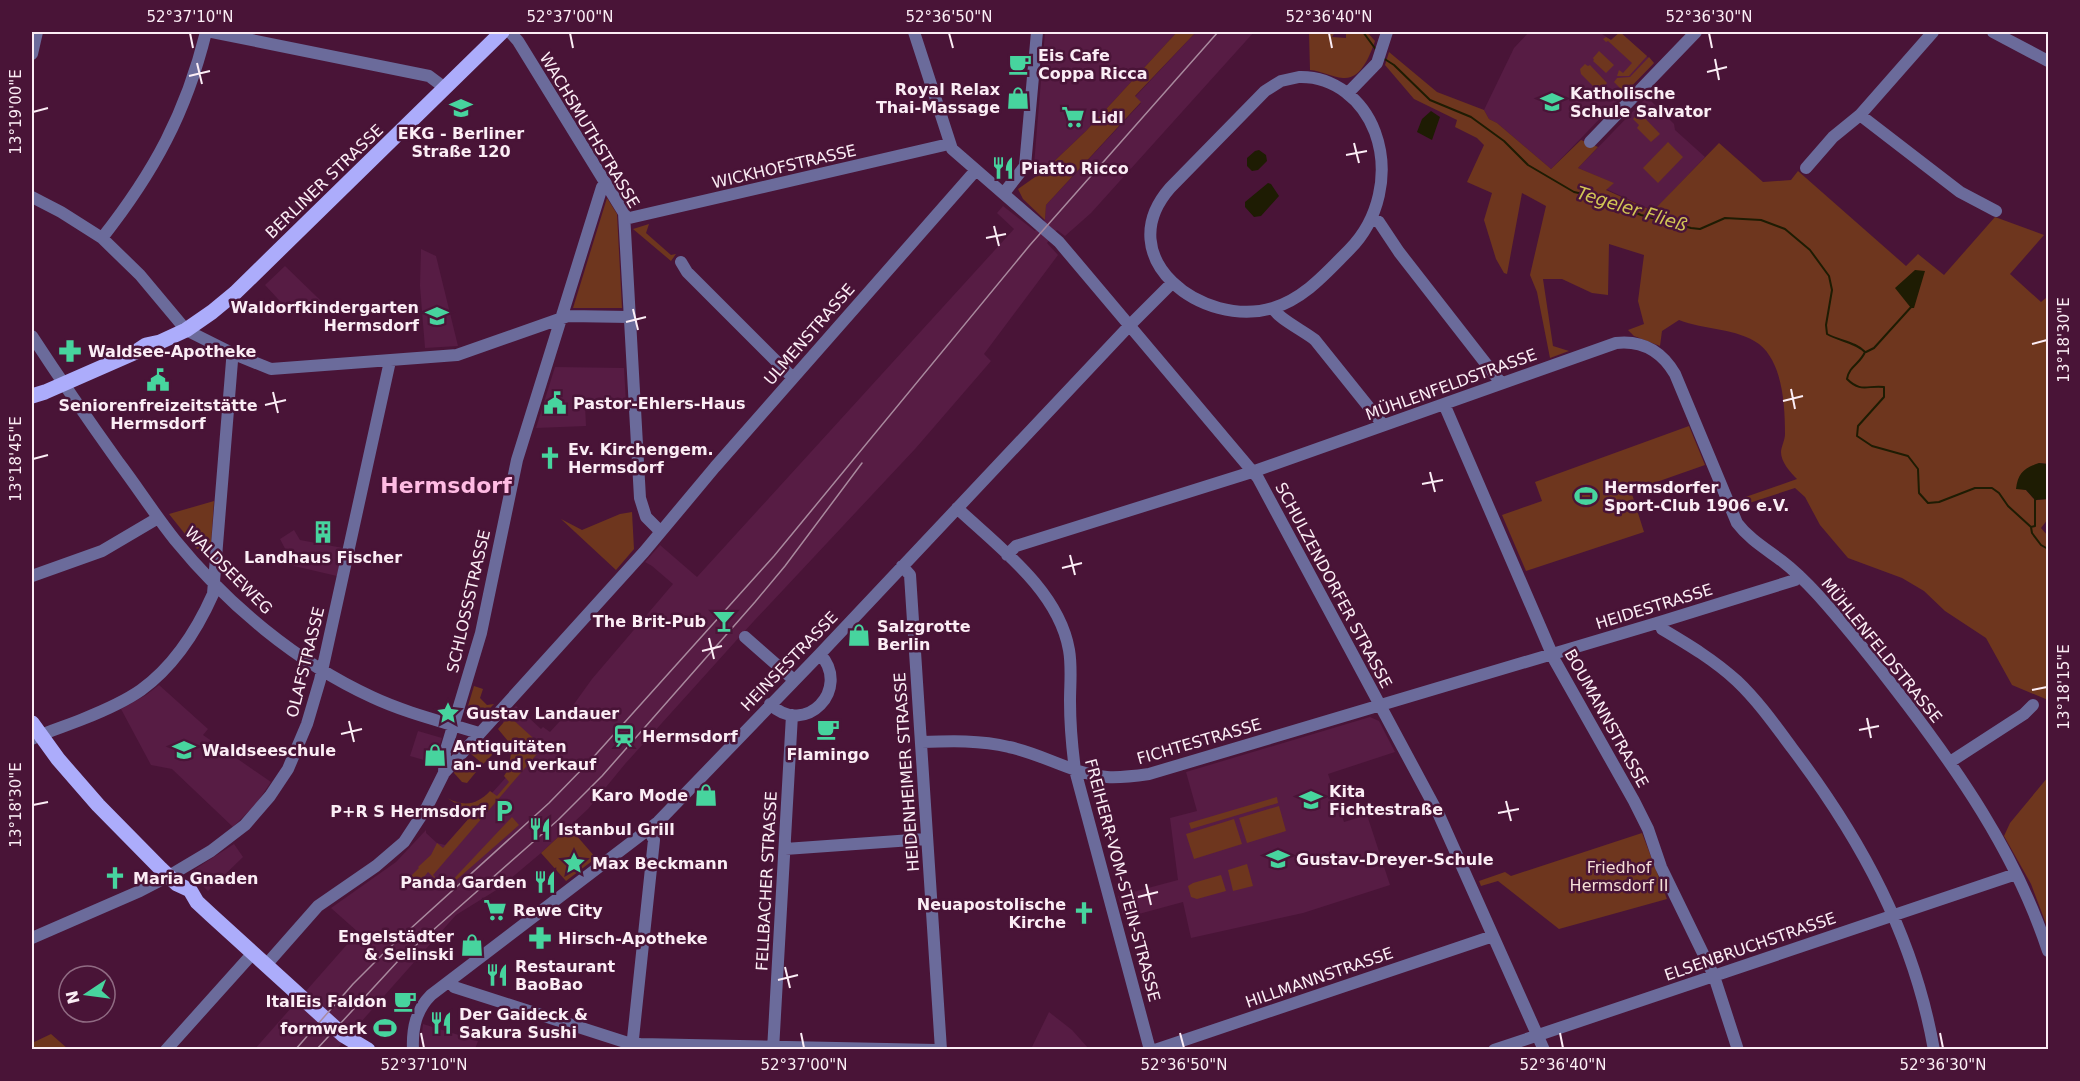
<svg xmlns="http://www.w3.org/2000/svg" width="2080" height="1081" viewBox="0 0 2080 1081" font-family="'DejaVu Sans',sans-serif">
<rect width="100%" height="100%" fill="#491437"/>
<path fill="#571c44" d="M1045,32H1177L1086,131L1045,170L1033,177Z
M1196,32H1254L1091,213L1065,236L1057,230L1047,243L1058,255L984,354L991,361L915,449L753,622L625,764L588,809L541,853L498,889L456,915L337,1049L254,1050L358,932L331,908L396,862L426,830V833L437,843L445,845L530,751L504,730L503,717L516,706L541,729L543,727L550,732L569,711L592,679L673,584L652,566L645,562L660,545L697,577L1014,229L997,213L1003,206L1035,231L1045,220L1046,205L1141,103L1135,97Z
M1532,32H1599L1611,40L1620,32L1654,63L1551,169L1497,123L1489,119L1484,110L1514,48L1528,33Z
M1647,97L1674,124L1675,130L1705,157L1654,211L1606,189L1613,183L1578,168Z
M421,249L436,256L458,346L425,348L420,286Z
M285,266L318,298L322,302L291,313L265,285Z
M555,367L624,368L626,403L585,405L586,426L536,428Z
M294,530L300,540L343,548L337,576L294,566L280,539Z
M159,685L208,729L203,735L271,782L256,804L233,827L172,769L151,765L121,709L146,695Z
M1370,717L1379,721L1395,752L1328,774L1344,822L1367,815L1390,885L1303,913L1191,938L1183,902L1124,918L1118,896L1178,880L1170,818L1197,811L1186,772Z
M418,731L442,738L434,763L410,756Z
M234,844L243,857L208,891L193,876L195,869Z
M1049,1012L1072,1030L1089,1049H1031Z
M423,1024L478,1041L475,1049H427L421,1043Z"/>
<path fill="#6e361e" d="M1177,32H1196L1135,96L1141,102L1046,205L1045,220L1023,199L1018,189L1045,170L1086,131Z
M1309,32H1335L1332,37L1346,38V32H1367L1375,41C1370,55 1361,80 1343,78C1332,77 1321,71 1310,70Z
M1620,32L1647,56L1629,76H1617L1619,70L1623,73L1632,63L1608,41L1606,42L1603,39L1606,37L1611,40Z
M1599,51L1614,65L1606,73L1593,61L1594,60L1593,58Z
M1389,52L1437,92L1484,110L1489,119L1497,123L1551,169L1581,140L1598,147L1578,168L1614,183L1606,190L1653,211L1719,143L1763,182L1791,180L1798,171L1906,266L1918,254L1944,275L1995,217L2044,235L2010,274L2041,302L2046,298L2048,299V464L2039,463L2022,489L2026,490L2035,500L2048,499V519L2041,528L2048,536V700L2012,685L1986,638L1945,611L1924,591L1902,578L1848,558L1820,525L1805,497L1795,488L1737,507L1734,501L1797,479C1790,472 1781,462 1781,452C1781,447 1785,440 1785,434C1785,406 1783,363 1759,344C1737,328 1704,330 1679,320L1662,331L1660,346L1634,336L1628,330L1644,324L1638,301L1644,255L1609,244L1608,295L1592,293L1562,279H1543L1553,346L1569,351L1550,358L1537,292L1530,275L1546,206L1522,193L1507,274L1504,273L1496,259L1484,220L1492,193L1467,182L1484,145L1477,138L1455,127L1457,120L1414,99L1385,65Z
M1649,57L1654,63L1625,93L1614,82L1617,78L1630,77Z
M1585,64L1588,66L1590,65L1607,83L1601,90H1597L1581,74L1580,69Z
M1637,114H1641L1660,134L1651,142L1637,128L1639,125L1633,119Z
M1668,142L1683,157L1658,183L1643,168Z
M607,198L617,214L622,308H573Z
M649,224L646,233L671,255L676,254L671,261L633,229Z
M1689,426L1705,465L1631,491L1644,532L1526,571L1502,515L1542,501L1535,482Z
M214,501L211,544L197,549L169,514Z
M632,512L634,549L616,570L561,519L582,530L620,514Z
M474,686L483,689L480,698L487,705L494,704L479,720L465,716Z
M509,716L543,747L433,875L446,887L512,817L519,825L446,889L428,872L419,883L411,876L419,868L418,867L431,855L437,843L443,848L471,816V813L447,798C464,807 477,805 490,791L497,796L509,782L504,776L509,768L512,746L498,729Z
M482,742L489,747L492,755L483,764L471,754Z
M463,761L466,762L476,772L467,783L462,782L454,773L456,768Z
M2048,777V929L2031,884L2004,836L2010,823Z
M1277,797L1278,803L1191,829L1189,823Z
M1279,806L1286,831L1247,843L1239,818Z
M1234,819L1242,844L1194,859L1186,834Z
M569,827L596,858L566,881L541,853Z
M1642,833L1667,899L1559,929L1498,881L1481,886L1479,881L1505,872L1511,876Z
M1247,864L1253,886L1233,891L1228,870Z
M1221,875L1226,891L1197,899L1191,897L1188,886L1193,883Z
M51,1034L68,1049H32V1043Z"/>
<path fill="#1e1c03" d="M1431,111L1440,117L1432,140L1417,132L1422,119Z
M1259,150L1266,155L1267,161L1258,170L1252,171L1247,166V158L1255,151Z
M1268,183L1271,184L1279,196L1261,216L1254,217L1245,207V202Z
M1915,270L1925,271L1914,308H1911L1895,288Z
M2039,463L2048,464V499L2035,500L2026,490L2016,489C2018,473 2024,468 2039,463Z"/>
<g fill="none" stroke-linecap="round" stroke-linejoin="round">
<path stroke="#1e1c03" stroke-width="2" d="M1363,32L1377,51
M1383,58L1394,65L1430,100L1471,117L1504,141L1528,165L1574,192L1605,199L1641,215L1691,228L1700,229L1725,218L1761,220L1785,229L1810,250L1829,276L1832,290L1826,325L1827,334C1839,341 1856,342 1865,352C1860,364 1849,366 1847,379C1861,393 1867,385 1884,387V397L1858,426L1857,436L1872,446L1908,456L1918,469L1919,493L1928,503L1939,502L1975,488H1992L1999,493L2008,506L2031,527L2032,533L2041,545L2048,549
M1866,352L1874,348L1912,306
M2031,527L2035,526V500L2037,498"/>
<path stroke="#6b6b9b" stroke-width="12" d="M212,32L429,76L445,88
M510,32L518,41L624,213L640,498L646,517L660,531
M914,32L952,149L1059,242L1258,478L1439,815L1544,1050
M1993,32L2048,61
M32,54L37,32
M1299,77C1334,76 1363,100 1375,132C1390,173 1379,220 1349,250C1326,273 1305,298 1273,308C1203,329 1109,258 1170,188L1265,91L1281,81Z
M1348,93L1377,63L1387,32
M1860,115L1960,192L1996,211
M1590,142L1696,32
M1806,168L1833,137L1860,115L1933,32
M1004,193L1025,166L1037,32
M32,197L61,212L102,238L140,275L186,330L234,354L271,369L457,355L568,316L630,317
M1372,218L1379,222L1399,252L1501,383
M625,219L949,144
M102,238C154,172 186,113 206,32
M681,262L687,272L793,378
M1273,308C1277,318 1304,331 1315,340L1380,421L1382,426
M32,336C60,379 89,421 119,463C138,488 155,515 175,540C228,605 296,662 372,697C406,713 444,722 479,733
M1444,404L1555,661L1634,801L1648,829L1661,867L1714,976L1738,1050
M957,508C999,547 1059,591 1069,650C1072,667 1070,684 1070,701C1070,724 1072,747 1075,770L1150,1050
M1007,555L1016,546L1252,472L1616,343C1643,340 1662,352 1675,374L1737,523C1749,539 1766,549 1782,561C1795,571 1807,583 1818,595C1844,624 1869,655 1893,686C1956,767 2016,853 2048,951
M902,566L910,575L941,1050
M32,576L102,551L158,518
M1660,622L1662,629C1689,645 1714,660 1737,681C1758,701 1775,725 1792,748C1861,839 1914,936 1934,1050
M745,637L794,680
M770,704C805,738 852,689 820,654
M32,739C48,731 66,726 83,719C103,711 124,702 141,690C174,666 197,630 213,594L232,361L234,354
M921,742C951,741 980,740 1009,747C1043,754 1073,774 1107,777C1121,778 1135,776 1149,774L1660,622L1795,580L1799,576
M1950,762L2024,714L2033,705
M444,773L445,753L481,633L517,460L602,187L606,185
M785,849L926,839
M32,938L140,891L169,876L211,851L245,825L270,796L288,769L307,724L320,680L390,361
M266,965L318,906L376,866L404,842L427,807L444,773L644,552L715,467L976,170
M450,981L454,987L625,1042L640,1044L936,1050
M632,1048L654,840L649,830
M166,1050L253,953
M413,1050C412,1028 416,1010 431,995L658,822L820,654L1130,325L1172,283
M773,1050L792,715
M1155,1050L1493,936
M1494,1050L2016,874"/>
<path stroke="#acacfb" stroke-width="15" d="M32,396L45,392L134,353L146,345L160,342L186,330L212,312L235,293L502,32
M32,723L58,759L98,805L161,869L177,884L190,890L197,902L211,915L343,1035L368,1050"/>
<path stroke="#a9899e" stroke-width="1.5" d="M295,1050L353,984L388,949L549,803L589,762L774,556L1030,245L1218,32
M316,1050L398,961L558,820L602,776L755,602L785,566L862,463"/>
</g>
<path fill="none" stroke="#fbedf5" stroke-width="2" d="M190,33L193,48M570,33L573,48M949,33L953,48M1329,33L1332,48M1709,33L1712,48M1715,59L1719,80M197,63L202,84M1707,72L1727,67M189,76L210,71M33,112L48,108M1354,143L1359,163M1346,155L1367,151M994,226L999,246M986,238L1006,234M633,309L638,330M626,322L646,317M2032,344L2047,340M1791,389L1795,409M273,392L278,413M1783,401L1803,396M265,405L286,400M33,459L48,455M1430,472L1435,492M1422,484L1443,480M1070,555L1075,575M1062,568L1082,563M709,638L714,659M702,651L722,646M2032,690L2047,687M1867,718L1871,738M349,721L354,742M1859,730L1879,726M341,734L362,729M1506,801L1511,821M33,805L48,802M1498,813L1519,809M1146,884L1151,905M1138,897L1158,892M785,967L790,988M778,980L798,975M421,1033L424,1048M801,1033L804,1048M1180,1033L1184,1048M1560,1033L1563,1048M1940,1033L1943,1048"/>
<defs>
<g id="cafe-bare" transform="scale(1.8)"><path d="M-5.5-4.5H6V0H3Q3 3.5 0 3.5H-2.5Q-5.5 3.5-5.5 0ZM3-3.2v2h1.7v-2ZM-6 4.5H4V6H-6Z" fill="#47d49e" stroke="#491437" stroke-width="2.5" paint-order="stroke"/></g>
<g id="shop-bare" transform="scale(1.8)"><path d="M-5-2.5h2.3a2.7 3.5 0 0 1 5.4 0H5L5.5 6h-11ZM-1.5-2.5h3a1.5 2.3 0 0 0-3 0Z" fill="#47d49e" stroke="#491437" stroke-width="2.5" paint-order="stroke"/></g>
<g id="school-bare" transform="scale(1.8)"><path d="M0-5L7-2L0 1L-7-2ZM-4 1L0 2.5L4 1V4Q0 6-4 4Z" fill="#47d49e" stroke="#491437" stroke-width="2.5" paint-order="stroke"/></g>
<g id="supermarket-bare" transform="scale(1.8)"><path d="M-6-5.5h2.5l.6 2H6L4.5 2H-2.5L-4.4-4H-6ZM-1.5 3.2a1.3 1.3 0 1 0 .1 0ZM3 3.2a1.3 1.3 0 1 0 .1 0Z" fill="#47d49e" stroke="#491437" stroke-width="2.5" paint-order="stroke"/></g>
<g id="restaurant-bare" transform="scale(1.8)"><path d="M-5-6h1v4h1v-4h1v4h1v-4h1v5L-1.5 .5V6h-2V.5L-5-1ZM5-6V6H3V1.5H1.5Q1.5-4 5-6Z" fill="#47d49e" stroke="#491437" stroke-width="2.5" paint-order="stroke"/></g>
<g id="pharmacy-bare" transform="scale(1.8)"><path d="M-2-6h4v4h4v4h-4v4h-4v-4h-4v-4h4Z" fill="#47d49e" stroke="#491437" stroke-width="2.5" paint-order="stroke"/></g>
<g id="civic-bare" transform="scale(1.8)"><path d="M-.6-6.5H3V-4.5H.6V-3L4-1V1h2V6H-6V1h2V-1L-.6-3ZM-1.2 2.5V6h2.4V2.5Z" fill="#47d49e" stroke="#491437" stroke-width="2.5" paint-order="stroke"/></g>
<g id="church-bare" transform="scale(1.8)"><path d="M-1.2-6h2.4v3.5h3.3v2.4h-3.3V6h-2.4V-.1h-3.3v-2.4h3.3Z" fill="#47d49e" stroke="#491437" stroke-width="2.5" paint-order="stroke"/></g>
<g id="stadium-bare" transform="scale(1.8)"><path d="M0-5a6.5 5 0 1 0 0 10a6.5 5 0 1 0 0-10ZM-3.5-1.8h7v3.6h-7Z" fill="#47d49e" stroke="#491437" stroke-width="2.5" paint-order="stroke"/></g>
<g id="building-bare" transform="scale(1.8)"><path d="M-4-6H4V6H1V3H-1V6H-4ZM-2.5-4.3h1.7v1.8h-1.7ZM.8-4.3h1.7v1.8H.8ZM-2.5-1h1.7V.8h-1.7ZM.8-1h1.7V.8H.8Z" fill="#47d49e" stroke="#491437" stroke-width="2.5" paint-order="stroke"/></g>
<g id="bar-bare" transform="scale(1.8)"><path d="M-6-5H6L.8 .8V4.5H3.5V6h-7V4.5H-.8V.8Z" fill="#47d49e" stroke="#491437" stroke-width="2.5" paint-order="stroke"/></g>
<g id="sight-bare" transform="scale(1.8)"><path d="M0-6L1.8-2.2L6-1.7L2.9 1.2L3.7 5.4L0 3.3L-3.7 5.4L-2.9 1.2L-6-1.7L-1.8-2.2Z" fill="#47d49e" stroke="#491437" stroke-width="2.5" paint-order="stroke"/></g>
<g id="station-bare" transform="scale(1.8)"><path d="M-3-6H3Q5-6 5-4V2Q5 4 3 4L4.5 6H3L1.5 4h-3L-3 6H-4.5L-3 4Q-5 4-5 2V-4Q-5-6-3-6ZM-3.5-4v3h7v-3ZM-3.5 1v1.5H-2V1ZM2 1v1.5H3.5V1Z" fill="#47d49e" stroke="#491437" stroke-width="2.5" paint-order="stroke"/></g>
<g id="parking-bare" transform="scale(1.8)"><path d="M-3.5-5.5H1a3.5 3.5 0 0 1 0 7H-1V5.5H-3.5ZM-1-3.4V-.6H.8a1.4 1.4 0 0 0 0-2.8Z" fill="#47d49e" stroke="#491437" stroke-width="2.5" paint-order="stroke"/></g>
</defs>
<g fill-rule="evenodd">
<use href="#cafe-bare" x="1020" y="64"/>
<use href="#shop-bare" x="1018" y="98"/>
<use href="#school-bare" x="1552" y="102"/>
<use href="#school-bare" x="461" y="108"/>
<use href="#supermarket-bare" x="1073" y="117"/>
<use href="#restaurant-bare" x="1003" y="168"/>
<use href="#school-bare" x="437" y="316"/>
<use href="#pharmacy-bare" x="70" y="351"/>
<use href="#civic-bare" x="158" y="380"/>
<use href="#civic-bare" x="555" y="403"/>
<use href="#church-bare" x="550" y="458"/>
<use href="#stadium-bare" x="1586" y="496"/>
<use href="#building-bare" x="323" y="532"/>
<use href="#bar-bare" x="724" y="621"/>
<use href="#shop-bare" x="859" y="635"/>
<use href="#sight-bare" x="448" y="713"/>
<use href="#cafe-bare" x="828" y="729"/>
<use href="#station-bare" x="624" y="736"/>
<use href="#school-bare" x="184" y="750"/>
<use href="#shop-bare" x="435" y="755"/>
<use href="#shop-bare" x="706" y="795"/>
<use href="#school-bare" x="1311" y="800"/>
<use href="#parking-bare" x="504" y="811"/>
<use href="#restaurant-bare" x="540" y="829"/>
<use href="#school-bare" x="1278" y="859"/>
<use href="#sight-bare" x="574" y="863"/>
<use href="#church-bare" x="115" y="878"/>
<use href="#restaurant-bare" x="545" y="882"/>
<use href="#supermarket-bare" x="495" y="910"/>
<use href="#church-bare" x="1084" y="913"/>
<use href="#pharmacy-bare" x="540" y="938"/>
<use href="#shop-bare" x="472" y="945"/>
<use href="#restaurant-bare" x="497" y="975"/>
<use href="#cafe-bare" x="405" y="1001"/>
<use href="#restaurant-bare" x="441" y="1023"/>
<use href="#stadium-bare" x="385" y="1028"/>
</g>
<g text-anchor="middle" stroke-width="5" stroke-linejoin="round" paint-order="stroke">
<g font-size="16" font-weight="bold" fill="#fbedf5" stroke="#491437" text-anchor="start">
<text x="1038" y="61">Eis Cafe<tspan x="1038" dy="18">Coppa Ricca</tspan></text>
<text x="1000" y="95" text-anchor="end">Royal Relax<tspan x="1000" dy="18">Thai-Massage</tspan></text>
<text x="1570" y="99">Katholische<tspan x="1570" dy="18">Schule Salvator</tspan></text>
<text x="1091" y="123">Lidl</text>
<text x="461" y="139" text-anchor="middle">EKG - Berliner<tspan x="461" dy="18">Straße 120</tspan></text>
<text x="1021" y="174">Piatto Ricco</text>
<text x="419" y="313" text-anchor="end">Waldorfkindergarten<tspan x="419" dy="18">Hermsdorf</tspan></text>
<text x="88" y="357">Waldsee-Apotheke</text>
<text x="573" y="409">Pastor-Ehlers-Haus</text>
<text x="158" y="411" text-anchor="middle">Seniorenfreizeitstätte<tspan x="158" dy="18">Hermsdorf</tspan></text>
<text x="568" y="455">Ev. Kirchengem.<tspan x="568" dy="18">Hermsdorf</tspan></text>
<text x="1604" y="493">Hermsdorfer<tspan x="1604" dy="18">Sport-Club 1906 e.V.</tspan></text>
<text x="323" y="563" text-anchor="middle">Landhaus Fischer</text>
<text x="706" y="627" text-anchor="end">The Brit-Pub</text>
<text x="877" y="632">Salzgrotte<tspan x="877" dy="18">Berlin</tspan></text>
<text x="466" y="719">Gustav Landauer</text>
<text x="642" y="742">Hermsdorf</text>
<text x="453" y="752">Antiquitäten<tspan x="453" dy="18">an- und verkauf</tspan></text>
<text x="202" y="756">Waldseeschule</text>
<text x="828" y="760" text-anchor="middle">Flamingo</text>
<text x="1329" y="797">Kita<tspan x="1329" dy="18">Fichtestraße</tspan></text>
<text x="688" y="801" text-anchor="end">Karo Mode</text>
<text x="486" y="817" text-anchor="end">P+R S Hermsdorf</text>
<text x="558" y="835">Istanbul Grill</text>
<text x="1296" y="865">Gustav-Dreyer-Schule</text>
<text x="592" y="869">Max Beckmann</text>
<text x="133" y="884">Maria Gnaden</text>
<text x="527" y="888" text-anchor="end">Panda Garden</text>
<text x="1066" y="910" text-anchor="end">Neuapostolische<tspan x="1066" dy="18">Kirche</tspan></text>
<text x="513" y="916">Rewe City</text>
<text x="454" y="942" text-anchor="end">Engelstädter<tspan x="454" dy="18">&amp; Selinski</tspan></text>
<text x="558" y="944">Hirsch-Apotheke</text>
<text x="515" y="972">Restaurant<tspan x="515" dy="18">BaoBao</tspan></text>
<text x="387" y="1007" text-anchor="end">ItalEis Faldon</text>
<text x="459" y="1020">Der Gaideck &amp;<tspan x="459" dy="18">Sakura Sushi</tspan></text>
<text x="367" y="1034" text-anchor="end">formwerk</text>
</g>
<g font-size="16" fill="#fbedf5" stroke="#491437">
<text transform="translate(590 130) rotate(59)" y="6">WACHSMUTHSTRASSE</text>
<text transform="translate(784 166) rotate(-13)" y="6">WICKHOFSTRASSE</text>
<text transform="translate(324 181) rotate(-44)" y="6">BERLINER STRASSE</text>
<text transform="translate(809 334) rotate(-49)" y="6">ULMENSTRASSE</text>
<text transform="translate(1451 384) rotate(-20)" y="6">MÜHLENFELDSTRASSE</text>
<text transform="translate(229 570) rotate(45)" y="6">WALDSEEWEG</text>
<text transform="translate(1334 585) rotate(62)" y="6">SCHULZENDORFER STRASSE</text>
<text transform="translate(468 601) rotate(-77)" y="6">SCHLOSSSTRASSE</text>
<text transform="translate(1654 606) rotate(-17)" y="6">HEIDESTRASSE</text>
<text transform="translate(1882 650) rotate(51)" y="6">MÜHLENFELDSTRASSE</text>
<text transform="translate(789 661) rotate(-46)" y="6">HEINSESTRASSE</text>
<text transform="translate(305 662) rotate(-76)" y="6">OLAFSTRASSE</text>
<text transform="translate(1607 718) rotate(61)" y="6">BOUMANNSTRASSE</text>
<text transform="translate(1199 741) rotate(-16)" y="6">FICHTESTRASSE</text>
<text transform="translate(906 772) rotate(-94)" y="6">HEIDENHEIMER STRASSE</text>
<text transform="translate(1123 880) rotate(75)" y="6">FREIHERR-VOM-STEIN-STRASSE</text>
<text transform="translate(766 881) rotate(-87)" y="6">FELLBACHER STRASSE</text>
<text transform="translate(1750 946) rotate(-19)" y="6">ELSENBRUCHSTRASSE</text>
<text transform="translate(1319 977) rotate(-19)" y="6">HILLMANNSTRASSE</text>
</g>
<g font-size="16" fill="#f5dfd7" stroke="#491437">
<text x="1619" y="873">Friedhof<tspan x="1619" dy="18">Hermsdorf II</tspan></text>
</g>
<g font-size="18" font-style="italic" fill="#d1c555" stroke="#491437">
<text transform="translate(1632 209) rotate(17)" y="6">Tegeler Fließ</text>
</g>
<g font-size="22" font-weight="bold" fill="#ffbbe3" stroke="#491437">
<text x="446" y="493">Hermsdorf</text>
</g>
</g>
<rect width="2080" height="1081" fill="none" stroke="#491437" stroke-width="66"/>
<g transform="translate(87 994) rotate(257)"><circle r="28" fill="#491437" stroke="#906b83" stroke-width="1.5"/>
<path d="M0-4.5L10 22L0 15L-10 22Z" fill="#47d49e"/>
<text y="-9" font-size="16" font-weight="bold" text-anchor="middle" fill="#fbedf5">N</text>
</g>
<rect x="33" y="33" width="2014" height="1015" fill="none" stroke="#fbedf5" stroke-width="2"/>
<g font-size="15" text-anchor="middle" fill="#fbedf5">
<text x="190" y="22">52°37'10"N</text>
<text x="570" y="22">52°37'00"N</text>
<text x="949" y="22">52°36'50"N</text>
<text x="1329" y="22">52°36'40"N</text>
<text x="1709" y="22">52°36'30"N</text>
<text transform="translate(16 112) rotate(-90)" y="5">13°19'00"E</text>
<text transform="translate(2064 340) rotate(-90)" y="5">13°18'30"E</text>
<text transform="translate(16 459) rotate(-90)" y="5">13°18'45"E</text>
<text transform="translate(2064 687) rotate(-90)" y="5">13°18'15"E</text>
<text transform="translate(16 805) rotate(-90)" y="5">13°18'30"E</text>
<text x="424" y="1070">52°37'10"N</text>
<text x="804" y="1070">52°37'00"N</text>
<text x="1184" y="1070">52°36'50"N</text>
<text x="1563" y="1070">52°36'40"N</text>
<text x="1943" y="1070">52°36'30"N</text>
</g>
</svg>
